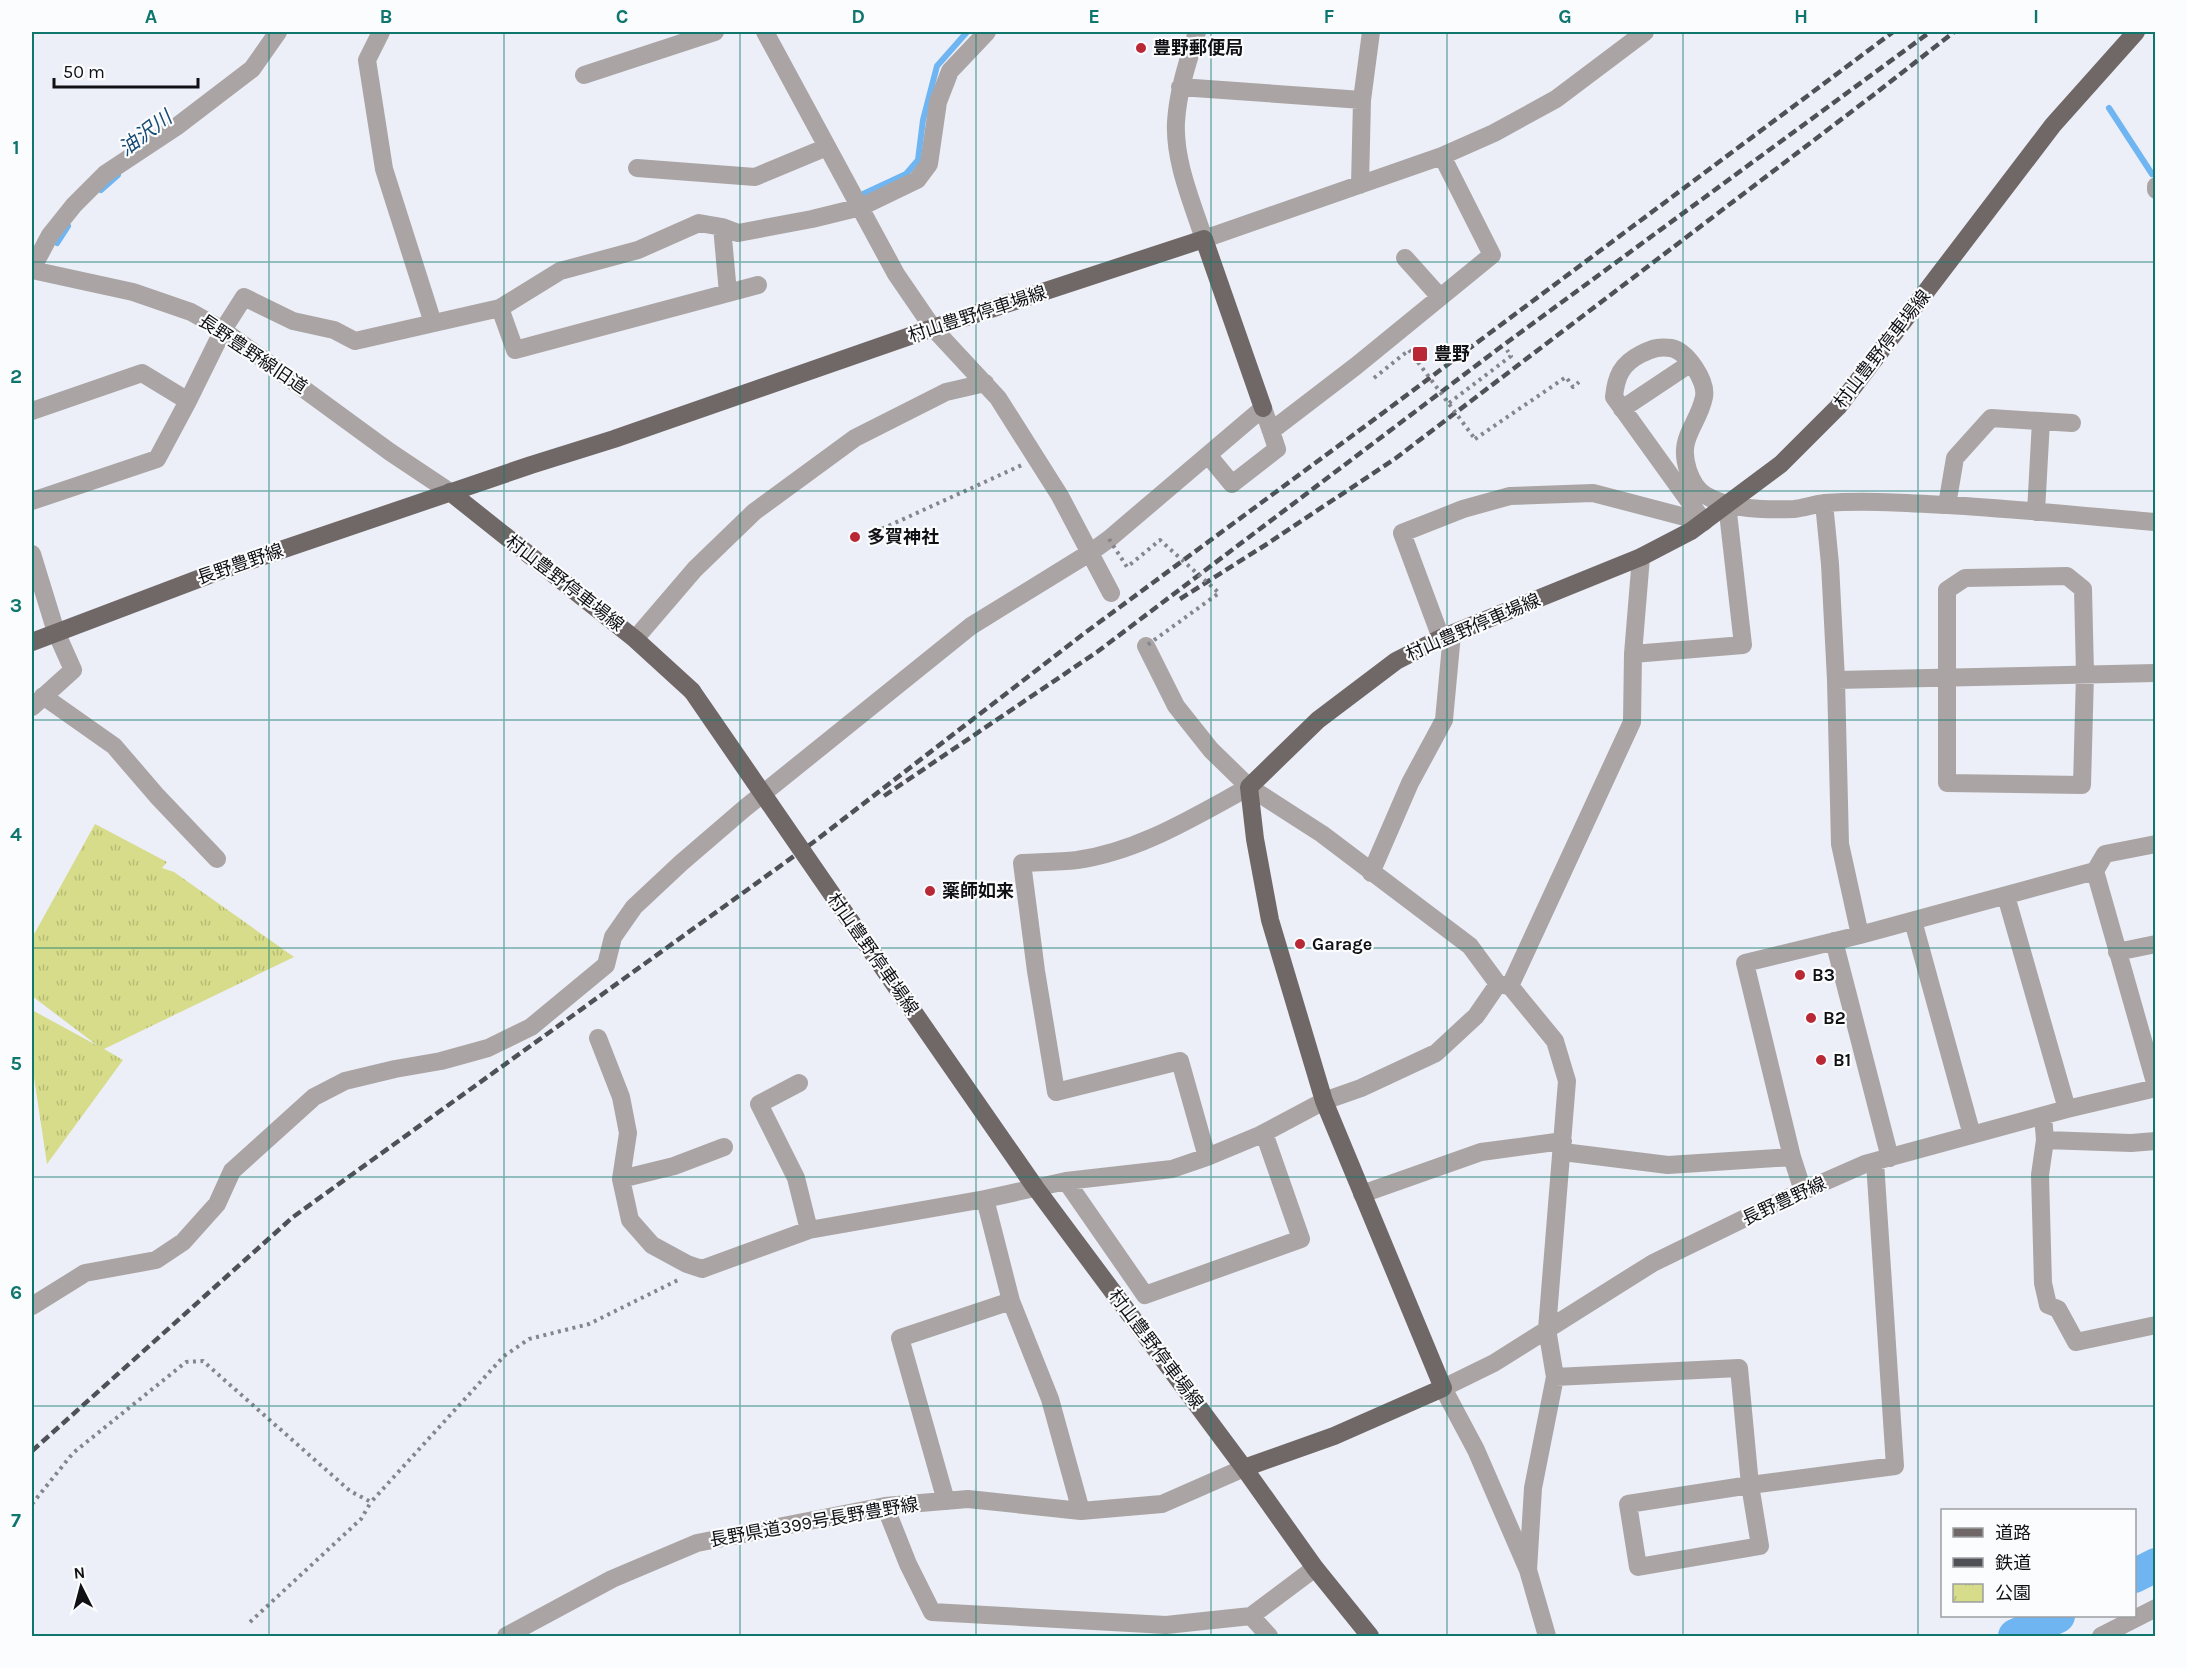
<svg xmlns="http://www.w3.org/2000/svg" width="2187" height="1668" viewBox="0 0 2187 1668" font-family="Karla,'Noto Sans JP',sans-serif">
<defs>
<pattern id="park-tufts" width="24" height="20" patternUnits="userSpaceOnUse" patternTransform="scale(1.5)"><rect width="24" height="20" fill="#d6dc89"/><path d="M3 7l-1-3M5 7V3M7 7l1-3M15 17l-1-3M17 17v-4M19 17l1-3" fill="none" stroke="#b7bc75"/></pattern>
</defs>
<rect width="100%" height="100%" fill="#eceef8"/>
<path fill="url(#park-tufts)" d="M95,824L167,862L162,868L174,872L294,957L104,1049L123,1060L47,1164L32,1064V1010L98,1046L32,996V938Z"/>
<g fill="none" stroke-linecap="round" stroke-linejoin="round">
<path stroke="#6eb5f2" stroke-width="6" d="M2109,108L2152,174
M101,190L118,175
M863,194L906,174L918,160L923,120L937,66L967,32
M57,243L68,226"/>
<path stroke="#6eb5f2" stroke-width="34" d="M2134,1576L2156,1565
M2015,1636L2058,1616"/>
<path stroke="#85868d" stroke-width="4" stroke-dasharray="3 4.5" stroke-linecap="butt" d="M1374,378L1409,350
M1449,403L1511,356L1507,350
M1475,439L1566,377L1573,387L1579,382
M875,532L1022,465
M32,1504L73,1453L186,1362L203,1361L350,1491L371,1502L504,1356L529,1339L589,1324L678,1280
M250,1622L361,1519L371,1502"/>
<path stroke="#aaa5a4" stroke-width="18" d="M381,32L367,60L384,169L433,323
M765,32L896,274L933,328L998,398L1060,496L1111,593
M1197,32C1188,61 1178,90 1176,122C1174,161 1192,202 1204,239L1442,156L1494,133L1556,99L1645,32
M584,75L715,32
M1180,87L1362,100L1360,185
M1362,100L1371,32
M637,168L755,177L827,147
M2156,186V190
M722,227L738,233L812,219L861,207L917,180L929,164L938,102L950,71L987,32
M1405,258L1440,297
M32,269L50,235L74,205L105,174L176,127L252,69L278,32
M32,270L133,292L191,312L223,330L390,452L450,492
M500,308L515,350L758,285
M1622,409L1691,363
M32,411L142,373L188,401L223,330L244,297L293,321L334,330L355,341L500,308L560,271L638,250L699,223L722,227L728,293
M1208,455L1232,484L1277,449L1271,431
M32,501L157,459L188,401
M1824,503L1830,564L1836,680L1840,844L1860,935
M1947,505L1955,458L1991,418L2072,423
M2036,512L2041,421
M1704,522L1614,397C1616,377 1621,364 1641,354C1651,349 1659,346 1671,348C1687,351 1707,381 1704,397C1698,426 1677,437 1688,470C1691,479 1696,489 1705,495C1729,510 1767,510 1794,509C1804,508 1815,504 1825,503C1865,500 1907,503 1947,505C2017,509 2086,516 2156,522
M32,554L56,632L73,670L32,707
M2067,576L2083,589L2085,674L2082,785L1947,783V590L1965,578Z
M1441,638L1402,533L1463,509L1510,496L1593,493L1704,522
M635,639L695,569L754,512L855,438L946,392L985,383
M1146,646L1176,706L1211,750L1249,787L1322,834L1470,946L1498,984L1510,986L1555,1041L1567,1081L1547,1329L1555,1377L1533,1488L1528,1570
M1633,654L1743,645L1727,504
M1836,680L2156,673
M43,696L114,746L157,796L217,859
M2095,871L2105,854L2156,844
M1371,873L1410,783L1444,720L1452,634
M2006,896L2067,1109
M1913,921L1972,1135
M1834,941L1890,1158
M2117,952L2156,944
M1510,986L1632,722L1633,654L1641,557
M598,1038L621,1097L628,1133L621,1179L630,1220L652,1245L687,1264L702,1269L809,1230L985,1199L1066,1181L1172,1169L1207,1157L1260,1135L1324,1101L1361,1088L1436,1053L1476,1016L1498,984
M799,1083L759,1104L796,1178L809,1230
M2043,1116L2045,1140L2040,1175L2043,1283L2048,1305L2058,1309L2076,1342L2156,1325
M2045,1140L2131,1143L2156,1141
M1563,1152L1668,1165L1792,1157
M1207,1157L1180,1061L1056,1092L1036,971L1022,863C1041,862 1059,862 1077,860C1140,851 1195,816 1249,787
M621,1179L674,1166L724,1147
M1066,1181L1145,1295L1301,1239L1264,1133
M1803,1191L1792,1157L1745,963L1860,935L2095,871L2156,1086
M1362,1194L1481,1152L1563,1141
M985,1199L1011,1301L1050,1399L1081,1511
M32,1306L85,1273L156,1260L183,1242L217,1204L232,1171L314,1097L345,1081L395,1069L441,1061L488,1048L531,1027L606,965L613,937L634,907L681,863L745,808L971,626L1091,552L1109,539L1263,408L1271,431L1356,366L1492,255L1442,156
M1555,1377L1739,1368L1750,1485L1895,1466L1875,1162
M1750,1485L1760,1546L1638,1567L1628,1504Z
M946,1501L900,1338L1011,1301
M885,1506L908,1564L932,1612L1166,1625L1251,1616
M506,1636L612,1579L697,1543L885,1506L968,1499L1081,1511L1162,1504L1244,1468
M1269,1636L1251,1616L1315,1568
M1547,1636L1528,1570L1476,1450L1443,1388L1494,1363L1653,1263L1776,1203L1865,1164L2067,1109L2156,1088
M2101,1636L2156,1608"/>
<path stroke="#706866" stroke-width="18" d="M450,492L635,639L692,691
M32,642L222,570L531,465L614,439L933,328L1204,239L1263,408
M847,916L1035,1187L1244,1468L1315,1568L1370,1636
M1244,1468L1334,1436L1443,1388L1324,1101L1270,920L1255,839L1249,787L1318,720L1396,661L1441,638L1641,557L1691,531L1781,464L1838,407L2053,125L2136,32"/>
<path stroke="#505157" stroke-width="4.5" stroke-dasharray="9 4.5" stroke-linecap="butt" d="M1180,599L1267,544L1396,458L1876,93L1954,32
M884,796L1097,652L1498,349L1930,32
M32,1451L293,1217L815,841L1082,635L1368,424L1893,32"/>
<path stroke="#85868d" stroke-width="4" stroke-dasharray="3 4.5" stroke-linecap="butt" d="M1409,350L1475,439
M1109,539L1127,567L1160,540L1219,593L1146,646"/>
<path stroke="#706866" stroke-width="18" d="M692,691L847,916"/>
</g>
<path fill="none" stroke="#0f766e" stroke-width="1.5" stroke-opacity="0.55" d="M269,32V1636M504,32V1636M740,32V1636M976,32V1636M1211,32V1636M1447,32V1636M1683,32V1636M1918,32V1636M32,262H2156M32,491H2156M32,720H2156M32,948H2156M32,1177H2156M32,1406H2156"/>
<g fill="#b92835" stroke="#fbfcfe" stroke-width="2">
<circle cx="1141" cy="48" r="6"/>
<rect x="1412" y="346" width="16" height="16" rx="3"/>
<circle cx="855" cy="537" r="6"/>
<circle cx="930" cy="891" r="6"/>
<circle cx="1300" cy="944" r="6"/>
<circle cx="1800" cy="975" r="6"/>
<circle cx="1811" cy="1018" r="6"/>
<circle cx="1821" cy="1060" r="6"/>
</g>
<g text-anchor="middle" stroke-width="4.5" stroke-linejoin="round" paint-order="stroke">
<g font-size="18" font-weight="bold" fill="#111115" stroke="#fbfcfe" text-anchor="start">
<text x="1153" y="54">豊野郵便局</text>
<text x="1434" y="360">豊野</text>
<text x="867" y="543">多賀神社</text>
<text x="942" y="897">薬師如来</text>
<text x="1312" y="950">Garage</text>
<text x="1812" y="981">B3</text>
<text x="1823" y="1024">B2</text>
<text x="1833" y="1066">B1</text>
</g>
<g font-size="18" fill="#111115" stroke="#fbfcfe">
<text transform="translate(977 314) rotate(-18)" y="6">村山豊野停車場線</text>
<text transform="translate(1882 349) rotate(-52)" y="6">村山豊野停車場線</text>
<text transform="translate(253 354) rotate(34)" y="6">長野豊野線旧道</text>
<text transform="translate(240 564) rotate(-19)" y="6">長野豊野線</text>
<text transform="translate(565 583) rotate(38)" y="6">村山豊野停車場線</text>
<text transform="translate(1473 627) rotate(-23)" y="6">村山豊野停車場線</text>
<text transform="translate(873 954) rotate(55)" y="6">村山豊野停車場線</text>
<text transform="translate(1784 1201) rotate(-25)" y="6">長野豊野線</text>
<text transform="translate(1156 1349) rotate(53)" y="6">村山豊野停車場線</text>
<text transform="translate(814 1522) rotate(-10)" y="6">長野県道399号長野豊野線</text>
</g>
<g font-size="20" font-style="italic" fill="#174b73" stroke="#fbfcfe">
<text transform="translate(145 133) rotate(-37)" y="7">油沢川</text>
</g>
</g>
<rect width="2187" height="1668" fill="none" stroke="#fbfcfe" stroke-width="66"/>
<rect x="1941" y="1509" width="195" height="108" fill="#fbfcfe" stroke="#9d9ea1" stroke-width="1.5"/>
<rect x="1953" y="1528" width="30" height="9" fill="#706866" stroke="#9d9ea1" stroke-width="1.5"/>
<text x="1995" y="1539" font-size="18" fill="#111115">道路</text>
<rect x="1953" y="1558" width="30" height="9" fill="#505157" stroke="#9d9ea1" stroke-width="1.5"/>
<text x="1995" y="1569" font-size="18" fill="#111115">鉄道</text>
<rect x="1953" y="1584" width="30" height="18" fill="url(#park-tufts)" stroke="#9d9ea1" stroke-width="1.5"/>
<text x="1995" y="1599" font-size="18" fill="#111115">公園</text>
<g transform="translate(81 1587) rotate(354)" stroke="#fbfcfe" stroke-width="4.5" paint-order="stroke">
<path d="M0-4.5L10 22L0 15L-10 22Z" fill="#111115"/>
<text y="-9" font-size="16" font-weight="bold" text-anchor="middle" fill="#111115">N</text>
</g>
<path d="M54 78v9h144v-9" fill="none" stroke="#111115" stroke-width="3"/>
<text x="63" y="78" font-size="18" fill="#111115" stroke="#fbfcfe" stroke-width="4.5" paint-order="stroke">50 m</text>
<rect x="33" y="33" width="2121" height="1602" fill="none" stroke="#0f766e" stroke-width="2"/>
<g font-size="20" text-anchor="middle" font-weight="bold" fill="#0f766e">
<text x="151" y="23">A</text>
<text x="386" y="23">B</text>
<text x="622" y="23">C</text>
<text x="858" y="23">D</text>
<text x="1094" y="23">E</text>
<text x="1329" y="23">F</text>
<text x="1565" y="23">G</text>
<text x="1801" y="23">H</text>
<text x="2036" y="23">I</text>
<text x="16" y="154">1</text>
<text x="16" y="383">2</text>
<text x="16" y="612">3</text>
<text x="16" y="841">4</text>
<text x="16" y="1070">5</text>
<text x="16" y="1299">6</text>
<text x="16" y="1527">7</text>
</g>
</svg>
